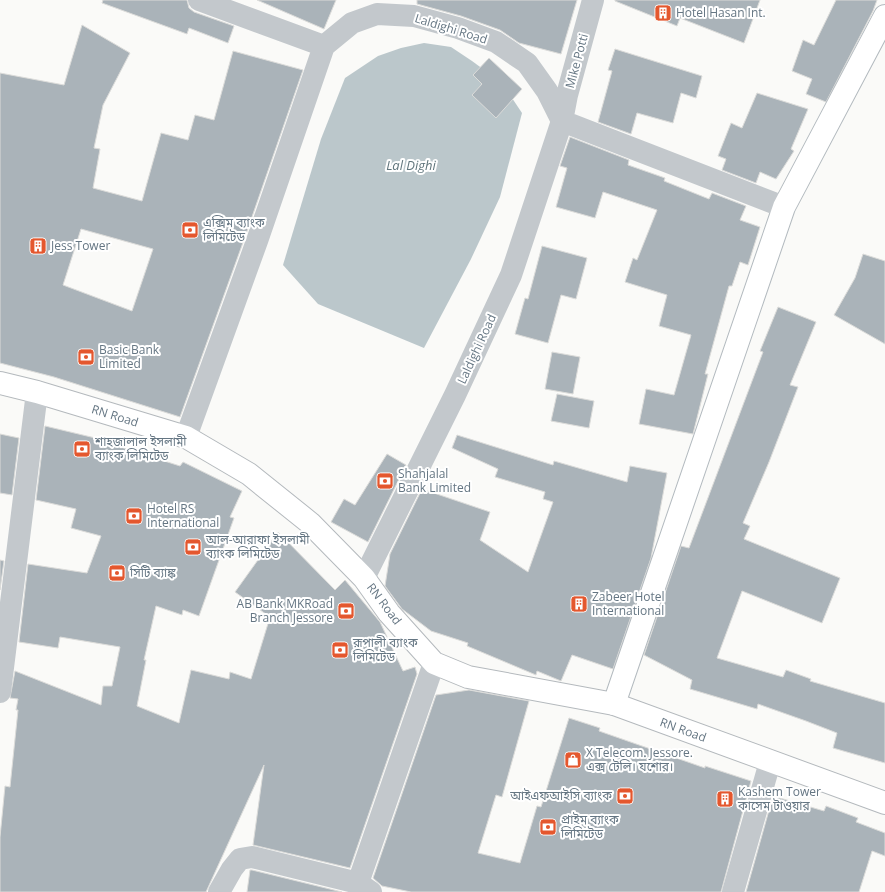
<svg xmlns="http://www.w3.org/2000/svg" width="885" height="892" viewBox="0 0 885 892" font-family="'Open Sans','Noto Sans Bengali',sans-serif">
<rect width="100%" height="100%" fill="#fafaf8"/>
<path fill="#bbc7cb" d="M424,43L451,47L472,61L502,83L522,113L500,197L471,259L424,348L318,304L283,265L321,139L345,78L378,56L401,48Z"/>
<path fill="#aab3b9" stroke="#dcdcda" fill-rule="evenodd" d="M103,0H187L189,8L194,12L234,26L228,43L189,28L187,34L102,3Z
M257,0H336L324,29Z
M417,0H577L561,54L519,43L500,30L461,16L417,4Z
M615,0H760L744,43L680,18L677,26L615,1Z
M836,0H877L873,11L826,102L806,94L812,79L792,71L803,40L814,45Z
M82,25L130,53L103,105L94,148L100,149L93,188L142,201L161,133L188,140L195,115L214,120L233,51L303,70L245,237L180,417L54,377L0,363V73L64,85ZM81,229L153,249L132,311L63,285Z
M615,49L702,76L696,98L681,93L673,123L637,113L631,134L598,122L612,71L608,70Z
M489,58L522,89L496,118L472,95L482,84L473,75Z
M757,93L808,109L791,149L794,151L776,179L760,172L756,183L722,170L726,159L718,156L731,123L742,128Z
M570,137L629,160L628,165L665,178L664,181L709,199L712,193L746,206L740,220L760,227L748,265L740,262L732,286H729L705,374H708L693,434L639,424L646,389L674,395L691,335L659,326L667,295L625,282L633,258L637,260L657,210L603,192L595,218L556,207L567,168L560,166Z
M542,246L587,258L576,299L561,295L548,343L515,334L525,298L528,299Z
M863,254L885,261V344L834,315L855,278Z
M778,307L816,322L790,385L798,387L769,462L743,523L750,526L744,539L840,578L822,623L742,591L717,658L783,677L786,670L811,679L810,681L885,703V763L833,748L837,733L806,721L758,704L757,709L690,689L692,680L644,655L681,546L689,548L763,352L760,351Z
M552,352L580,357L573,394L545,389Z
M557,394L594,401L589,428L551,421Z
M45,426L112,442L111,444L180,466L183,462L242,491L230,517L234,518L199,616L183,610L182,615L156,606L144,660H146L137,706L179,723L191,670L229,679L230,672L251,679L270,617L235,592L278,532L335,590L345,580L380,622L403,671L415,667L417,674L350,868L253,845L264,765L206,892H0V837L5,786L10,787L18,710H16L18,699L10,698L15,671L101,705L103,686H112L120,647L60,637L58,648L19,642L28,564L87,573L101,536L71,528L76,509L36,500Z
M0,434L19,438L12,495L0,493Z
M457,435L553,465L554,461L627,482L630,466L667,473L651,558L613,669L572,655L561,681L537,671L536,675L467,646L468,643L431,631L402,609L385,586L390,554L422,489L490,512L480,540L528,572L553,502L543,499L545,492L495,477L498,469L452,448Z
M387,454L406,465L368,542L331,522L344,499L355,505Z
M0,560L4,561L0,590Z
M469,690L529,701L502,797L496,795L478,853L520,863L537,806L541,807L569,718L600,728L599,731L705,768V766L751,781L721,892H411L382,886L373,878L436,695Z
M773,796L824,811L826,806L858,818L856,822L885,833V856L872,851L859,892H746Z
M250,870H252L342,892H247Z"/>
<g fill="none" stroke-linecap="round" stroke-linejoin="round">
<g stroke="#b3babf" stroke-width="24">
<path id="secondary" d="M614,704L784,207L885,16"/>
</g>
<g stroke="#b4b9bd" stroke-width="24">
<path id="highway" d="M0,383L37,392L186,437L249,474L310,523L364,578L389,613L434,663L468,677L614,704L885,803"/>
</g>
<path stroke="#c3c8cc" stroke-width="22" d="M199,0L324,46
M562,121L784,207
M186,437L257,241L324,46L352,23L377,14L414,16L458,28L496,42L527,63L547,91L562,121
M364,578L455,395L511,275L562,121L567,95L593,0
M0,692L37,392
M358,883L434,663
M219,892L232,869L240,859L252,857L358,883L371,892
M733,892L770,762"/>
<use href="#secondary" stroke="#fff" stroke-width="22"/>
<use href="#highway" stroke="#fff" stroke-width="22"/>
</g>
<defs>
<g id="building-square" transform="scale(0.9)"><rect x="-9" y="-9" width="18" height="18" rx="4" fill="#e4572e" stroke="#fff"/><path d="M-4-6H4V6H1V3H-1V6H-4ZM-2.5-4.3h1.7v1.8h-1.7ZM.8-4.3h1.7v1.8H.8ZM-2.5-1h1.7V.8h-1.7ZM.8-1h1.7V.8H.8Z" fill="#fff"/></g>
<g id="bank-square" transform="scale(0.9)"><rect x="-9" y="-9" width="18" height="18" rx="4" fill="#e4572e" stroke="#fff"/><path d="M-6-4H6V4H-6ZM0-2.3a2.3 2.3 0 1 0 0 4.6a2.3 2.3 0 1 0 0-4.6Z" fill="#fff"/></g>
<g id="shop-square" transform="scale(0.9)"><rect x="-9" y="-9" width="18" height="18" rx="4" fill="#e4572e" stroke="#fff"/><path d="M-5-2.5h2.3a2.7 3.5 0 0 1 5.4 0H5L5.5 6h-11ZM-1.5-2.5h3a1.5 2.3 0 0 0-3 0Z" fill="#fff"/></g>
</defs>
<g fill-rule="evenodd">
<use href="#building-square" x="663" y="13"/>
<use href="#bank-square" x="190" y="230"/>
<use href="#building-square" x="38" y="246"/>
<use href="#bank-square" x="86" y="357"/>
<use href="#bank-square" x="82" y="449"/>
<use href="#bank-square" x="385" y="481"/>
<use href="#bank-square" x="134" y="516"/>
<use href="#bank-square" x="193" y="547"/>
<use href="#bank-square" x="117" y="573"/>
<use href="#building-square" x="579" y="604"/>
<use href="#bank-square" x="346" y="611"/>
<use href="#bank-square" x="340" y="650"/>
<use href="#shop-square" x="573" y="760"/>
<use href="#bank-square" x="625" y="796"/>
<use href="#building-square" x="725" y="799"/>
<use href="#bank-square" x="548" y="827"/>
</g>
<g text-anchor="middle" stroke-width="4" stroke-linejoin="round" paint-order="stroke">
<g font-size="12" fill="#657683" stroke="#fff" text-anchor="start">
<text x="676" y="17">Hotel Hasan Int.</text>
<text x="203" y="227">এক্সিম ব্যাংক<tspan x="203" dy="14">লিমিটেড</tspan></text>
<text x="51" y="250">Jess Tower</text>
<text x="99" y="354">Basic Bank<tspan x="99" dy="14">Limited</tspan></text>
<text x="95" y="446">শাহজালাল ইসলামী<tspan x="95" dy="14">ব্যাংক লিমিটেড</tspan></text>
<text x="398" y="478">Shahjalal<tspan x="398" dy="14">Bank Limited</tspan></text>
<text x="147" y="513">Hotel RS<tspan x="147" dy="14">International</tspan></text>
<text x="206" y="544">আল-আরাফা ইসলামী<tspan x="206" dy="14">ব্যাংক লিমিটেড</tspan></text>
<text x="130" y="577">সিটি ব্যাঙ্ক</text>
<text x="592" y="601">Zabeer Hotel<tspan x="592" dy="14">International</tspan></text>
<text x="333" y="608" text-anchor="end">AB Bank MKRoad<tspan x="333" dy="14">Branch Jessore</tspan></text>
<text x="353" y="647">রূপালী ব্যাংক<tspan x="353" dy="14">লিমিটেড</tspan></text>
<text x="586" y="757">X Telecom. Jessore.<tspan x="586" dy="14">এক্স টেলি। যশোর।</tspan></text>
<text x="738" y="796">Kashem Tower<tspan x="738" dy="14">কাসেম টাওয়ার</tspan></text>
<text x="612" y="800" text-anchor="end">আইএফআইসি ব্যাংক</text>
<text x="561" y="824">প্রাইম ব্যাংক<tspan x="561" dy="14">লিমিটেড</tspan></text>
</g>
<g font-size="12" fill="#657683" stroke="#fff">
<text transform="translate(451 29) rotate(17)" y="4">Laldighi Road</text>
<text transform="translate(577 61) rotate(-75)" y="4">Mike Potti</text>
<text transform="translate(477 349) rotate(-65)" y="4">Laldighi Road</text>
<text transform="translate(115 416) rotate(17)" y="4">RN Road</text>
<text transform="translate(384 604) rotate(53)" y="4">RN Road</text>
<text transform="translate(683 730) rotate(20)" y="4">RN Road</text>
</g>
<g font-size="13" font-style="italic" fill="#60757c" stroke="#fff">
<text x="411" y="170">Lal Dighi</text>
</g>
</g>
</svg>
